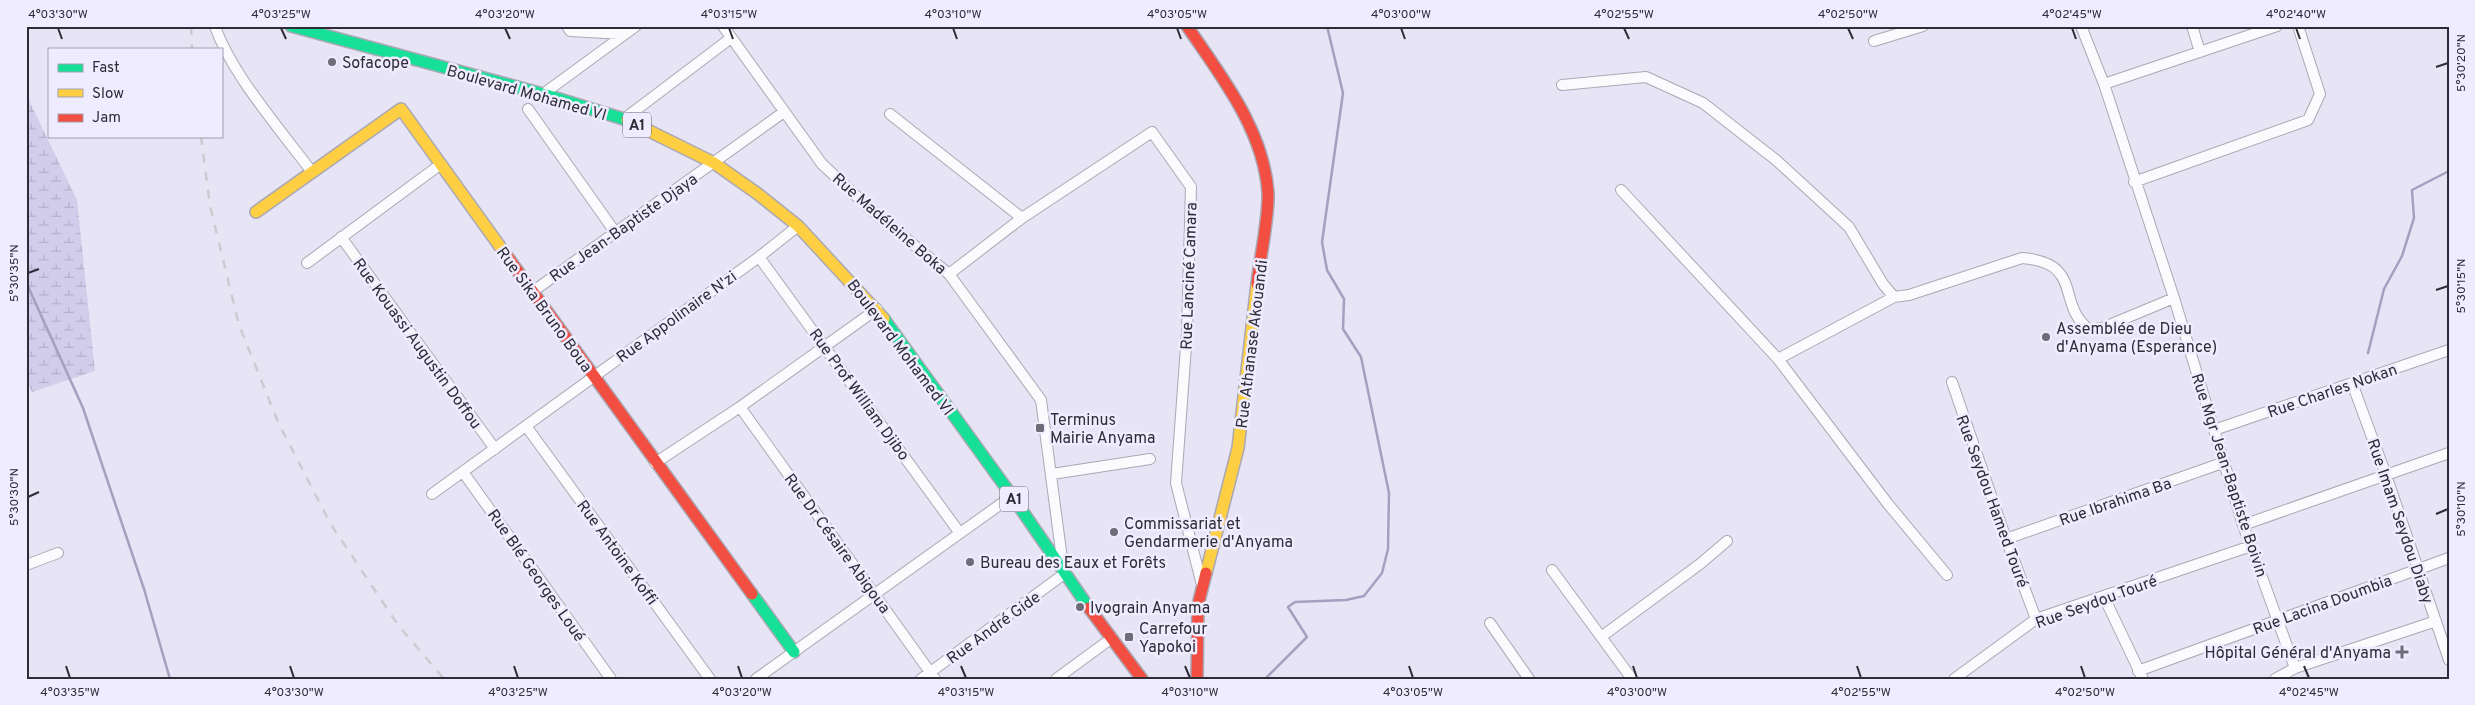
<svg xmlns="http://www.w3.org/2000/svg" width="2475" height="705" viewBox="0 0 2475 705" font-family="Overpass,sans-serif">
<defs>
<pattern id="wetland-marsh" width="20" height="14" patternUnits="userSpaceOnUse" patternTransform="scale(1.25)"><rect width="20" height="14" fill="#d2cdeb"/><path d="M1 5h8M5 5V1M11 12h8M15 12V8" fill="none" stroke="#b5b0ca"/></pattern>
</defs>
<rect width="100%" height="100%" fill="#e7e4f5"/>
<path fill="url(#wetland-marsh)" d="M26,94L77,200L95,371L32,392L26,379Z"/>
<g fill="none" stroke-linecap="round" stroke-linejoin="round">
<path stroke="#a59fc0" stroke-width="2.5" d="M26,282L83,408L144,589L170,679
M2368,353L2384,289L2402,256L2414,218L2412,190L2449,171
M1265,679L1307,637L1288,607L1295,602L1346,600L1364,596L1382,573L1388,549L1389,493L1361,357L1343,329L1344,299L1327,270L1322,242L1343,93L1327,26"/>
<g stroke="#aaa8b4" stroke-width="12">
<path id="street" d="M215,26C230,72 282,132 312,172
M567,26L570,31L624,34
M723,26L822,164L869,208L949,274L1041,400L1064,574L921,679
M2081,26L2104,84L2174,298L2243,525L2295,668
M2192,26L2200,52
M1874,41L1923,26
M2104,84L2277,26
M1562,85L1646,77L1703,103L1776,160L1849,227L1883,284L1894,297
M543,94L636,26
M528,109L615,232
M890,114L1022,218
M624,119L731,38
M2134,182L2308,120L2320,94L2298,26
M1621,190L1778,359
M341,237L495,449
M759,257L959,532
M307,263L441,164
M949,274L1022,218L1152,132L1191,187L1187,333L1176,483L1202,585
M532,292L784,112
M1952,382L2006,539L2036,619
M2352,383L2386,475L2449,660
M740,407L935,679
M526,426L710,679
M2214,430L2449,350
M655,463L740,407L877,309
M463,472L611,679
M1052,474L1150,459
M432,494L759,257L798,226
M2243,525L2449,453
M2006,539L2225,462
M26,565L58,553
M1552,570L1632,679
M1947,575L1888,504L1778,359L1894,297L1909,295L2022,258C2085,263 2055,305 2090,330L2102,328L2174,298
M2104,597L2143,679
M1490,623L1529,679
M1601,637L1700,564L1727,541
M2138,671L2449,558
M756,679L1012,496
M1056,679L1112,638
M1954,679L2036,619L2251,546
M2275,679L2295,668L2436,621"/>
</g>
<g stroke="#aaa8b4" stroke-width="14">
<path id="fast" d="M291,26L543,94L627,120
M884,319L1012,496L1089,608
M752,594L794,652"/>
</g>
<g stroke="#aaa8b4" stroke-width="14">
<path id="slow" d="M627,120L714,163L758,194L798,226L884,319
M256,212L401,109L509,259
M1206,573L1238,448L1257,284"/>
</g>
<g stroke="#aaa8b4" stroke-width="14">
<path id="jam" d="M1187,26C1221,76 1264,130 1268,193C1269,217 1260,258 1257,284
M509,259L752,594
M1089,608L1142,679
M1197,679L1198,605L1206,573"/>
</g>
<use href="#street" stroke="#fbfbfe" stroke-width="10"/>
<use href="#fast" stroke="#16e098" stroke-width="11"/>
<use href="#slow" stroke="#ffcf43" stroke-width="11"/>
<use href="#jam" stroke="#f24e42" stroke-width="11"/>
<path stroke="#cdcbd0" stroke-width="2.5" stroke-dasharray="9 9" stroke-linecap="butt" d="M191,26L192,49
M201,136L210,206L239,325L278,422L330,523L398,625L444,679"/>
</g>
<path fill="none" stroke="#2e2c37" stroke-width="2" d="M58,28L62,39M281,28L286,39M505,28L510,39M729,28L733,39M953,28L957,39M1177,28L1181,39M1401,28L1405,39M1624,28L1629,39M1848,28L1853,39M2072,28L2076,39M2296,28L2300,39M2436,67L2448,63M28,273L39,269M2436,290L2448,286M28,497L39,492M2436,514L2448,509M66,666L70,678M290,666L294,678M514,666L518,678M738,666L742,678M961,666L966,678M1185,666L1190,678M1409,666L1413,678M1633,666L1637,678M1857,666L1861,678M2081,666L2085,678M2304,666L2309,678"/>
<g fill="#6f6c7a" stroke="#efecff" stroke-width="2">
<circle cx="332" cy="62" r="5"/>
<circle cx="2046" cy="337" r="5"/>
<rect x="1035" y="423" width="10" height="10" rx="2.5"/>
<circle cx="1114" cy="532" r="5"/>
<circle cx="970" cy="562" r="5"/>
<circle cx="1080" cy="607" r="5"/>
<rect x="1124" y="632" width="10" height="10" rx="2.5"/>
<path d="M2399.5 644.5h5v5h5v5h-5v5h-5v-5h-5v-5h5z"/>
</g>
<g text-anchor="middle" stroke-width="5" stroke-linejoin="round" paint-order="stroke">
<g fill="#efecff" stroke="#686673" stroke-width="1">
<rect x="623" y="112.5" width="28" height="25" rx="4"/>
<rect x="1000" y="486.5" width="28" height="25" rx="4"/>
</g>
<g font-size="15" font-weight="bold" fill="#2e2c37">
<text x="637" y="130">A1</text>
<text x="1014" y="504">A1</text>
</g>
<g font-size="16" fill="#2e2c37" stroke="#efecff" text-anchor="start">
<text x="342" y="68">Sofacope</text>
<text x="2056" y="334">Assemblée de Dieu<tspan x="2056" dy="18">d'Anyama (Esperance)</tspan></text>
<text x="1050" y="425">Terminus<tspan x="1050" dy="18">Mairie Anyama</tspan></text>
<text x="1124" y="529">Commissariat et<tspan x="1124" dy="18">Gendarmerie d'Anyama</tspan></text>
<text x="980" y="568">Bureau des Eaux et Forêts</text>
<text x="1090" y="613">Ivograin Anyama</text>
<text x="1139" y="634">Carrefour<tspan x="1139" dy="18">Yapokoi</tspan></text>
<text x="2391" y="658" text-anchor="end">Hôpital Général d'Anyama</text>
</g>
<g font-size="16" fill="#2e2c37" stroke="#efecff">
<text transform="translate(527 92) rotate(16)" y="6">Boulevard Mohamed VI</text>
<text transform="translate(890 223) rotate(41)" y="6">Rue Madéleine Boka</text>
<text transform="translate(623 227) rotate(-35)" y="6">Rue Jean-Baptiste Djaya</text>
<text transform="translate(1188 276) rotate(-88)" y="6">Rue Lanciné Camara</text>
<text transform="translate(545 309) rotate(54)" y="6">Rue Sika Bruno Boua</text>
<text transform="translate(676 316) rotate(-36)" y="6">Rue Appolinaire N'zi</text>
<text transform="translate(418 343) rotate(54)" y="6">Rue Kouassi Augustin Doffou</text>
<text transform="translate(1251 344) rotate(-83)" y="6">Rue Athanase Akouandi</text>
<text transform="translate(901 347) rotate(53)" y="6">Boulevard Mohamed VI</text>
<text transform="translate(2332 390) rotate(-19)" y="6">Rue Charles Nokan</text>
<text transform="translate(860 394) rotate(54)" y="6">Rue Prof William Djibo</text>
<text transform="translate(2230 475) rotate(72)" y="6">Rue Mgr Jean-Baptiste Boivin</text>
<text transform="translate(1993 501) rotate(70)" y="6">Rue Seydou Hamed Touré</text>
<text transform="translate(2115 501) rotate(-19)" y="6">Rue Ibrahima Ba</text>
<text transform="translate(2401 521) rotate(71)" y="6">Rue Imam Seydou Diaby</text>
<text transform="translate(838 543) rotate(54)" y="6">Rue Dr Césaire Abigoua</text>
<text transform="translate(618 552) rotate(54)" y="6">Rue Antoine Koffi</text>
<text transform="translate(537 575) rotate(55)" y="6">Rue Blé Georges Loué</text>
<text transform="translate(2096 601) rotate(-20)" y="6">Rue Seydou Touré</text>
<text transform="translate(2322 604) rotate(-20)" y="6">Rue Lacina Doumbia</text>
<text transform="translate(993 627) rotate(-36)" y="6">Rue André Gide</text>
</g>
</g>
<rect width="2475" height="705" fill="none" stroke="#efecff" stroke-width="55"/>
<rect x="48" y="48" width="175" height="90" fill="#efecff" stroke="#a29faf"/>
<rect x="58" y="64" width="25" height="8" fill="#16e098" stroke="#a29faf"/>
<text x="92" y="72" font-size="15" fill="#2e2c37">Fast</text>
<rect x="58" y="89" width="25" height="8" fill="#ffcf43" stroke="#a29faf"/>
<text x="92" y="98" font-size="15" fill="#2e2c37">Slow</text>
<rect x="58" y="114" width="25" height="8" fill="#f24e42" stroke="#a29faf"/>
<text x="92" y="122" font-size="15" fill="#2e2c37">Jam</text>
<rect x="28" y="28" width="2420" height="650" fill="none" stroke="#2e2c37" stroke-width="2"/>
<g font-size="12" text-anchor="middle" fill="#2e2c37">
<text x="58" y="18">4°03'30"W</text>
<text x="281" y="18">4°03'25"W</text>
<text x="505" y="18">4°03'20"W</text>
<text x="729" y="18">4°03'15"W</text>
<text x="953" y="18">4°03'10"W</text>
<text x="1177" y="18">4°03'05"W</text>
<text x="1401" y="18">4°03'00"W</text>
<text x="1624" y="18">4°02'55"W</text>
<text x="1848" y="18">4°02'50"W</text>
<text x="2072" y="18">4°02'45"W</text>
<text x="2296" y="18">4°02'40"W</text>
<text transform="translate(2461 63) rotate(-90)" y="4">5°30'20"N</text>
<text transform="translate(14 273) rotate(-90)" y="4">5°30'35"N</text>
<text transform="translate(2461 286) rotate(-90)" y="4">5°30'15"N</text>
<text transform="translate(14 497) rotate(-90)" y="4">5°30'30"N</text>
<text transform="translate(2461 509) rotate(-90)" y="4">5°30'10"N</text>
<text x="70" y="696">4°03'35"W</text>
<text x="294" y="696">4°03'30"W</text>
<text x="518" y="696">4°03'25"W</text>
<text x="742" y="696">4°03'20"W</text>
<text x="966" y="696">4°03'15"W</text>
<text x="1190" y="696">4°03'10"W</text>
<text x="1413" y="696">4°03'05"W</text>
<text x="1637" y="696">4°03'00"W</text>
<text x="1861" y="696">4°02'55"W</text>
<text x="2085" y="696">4°02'50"W</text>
<text x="2309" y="696">4°02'45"W</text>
</g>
</svg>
